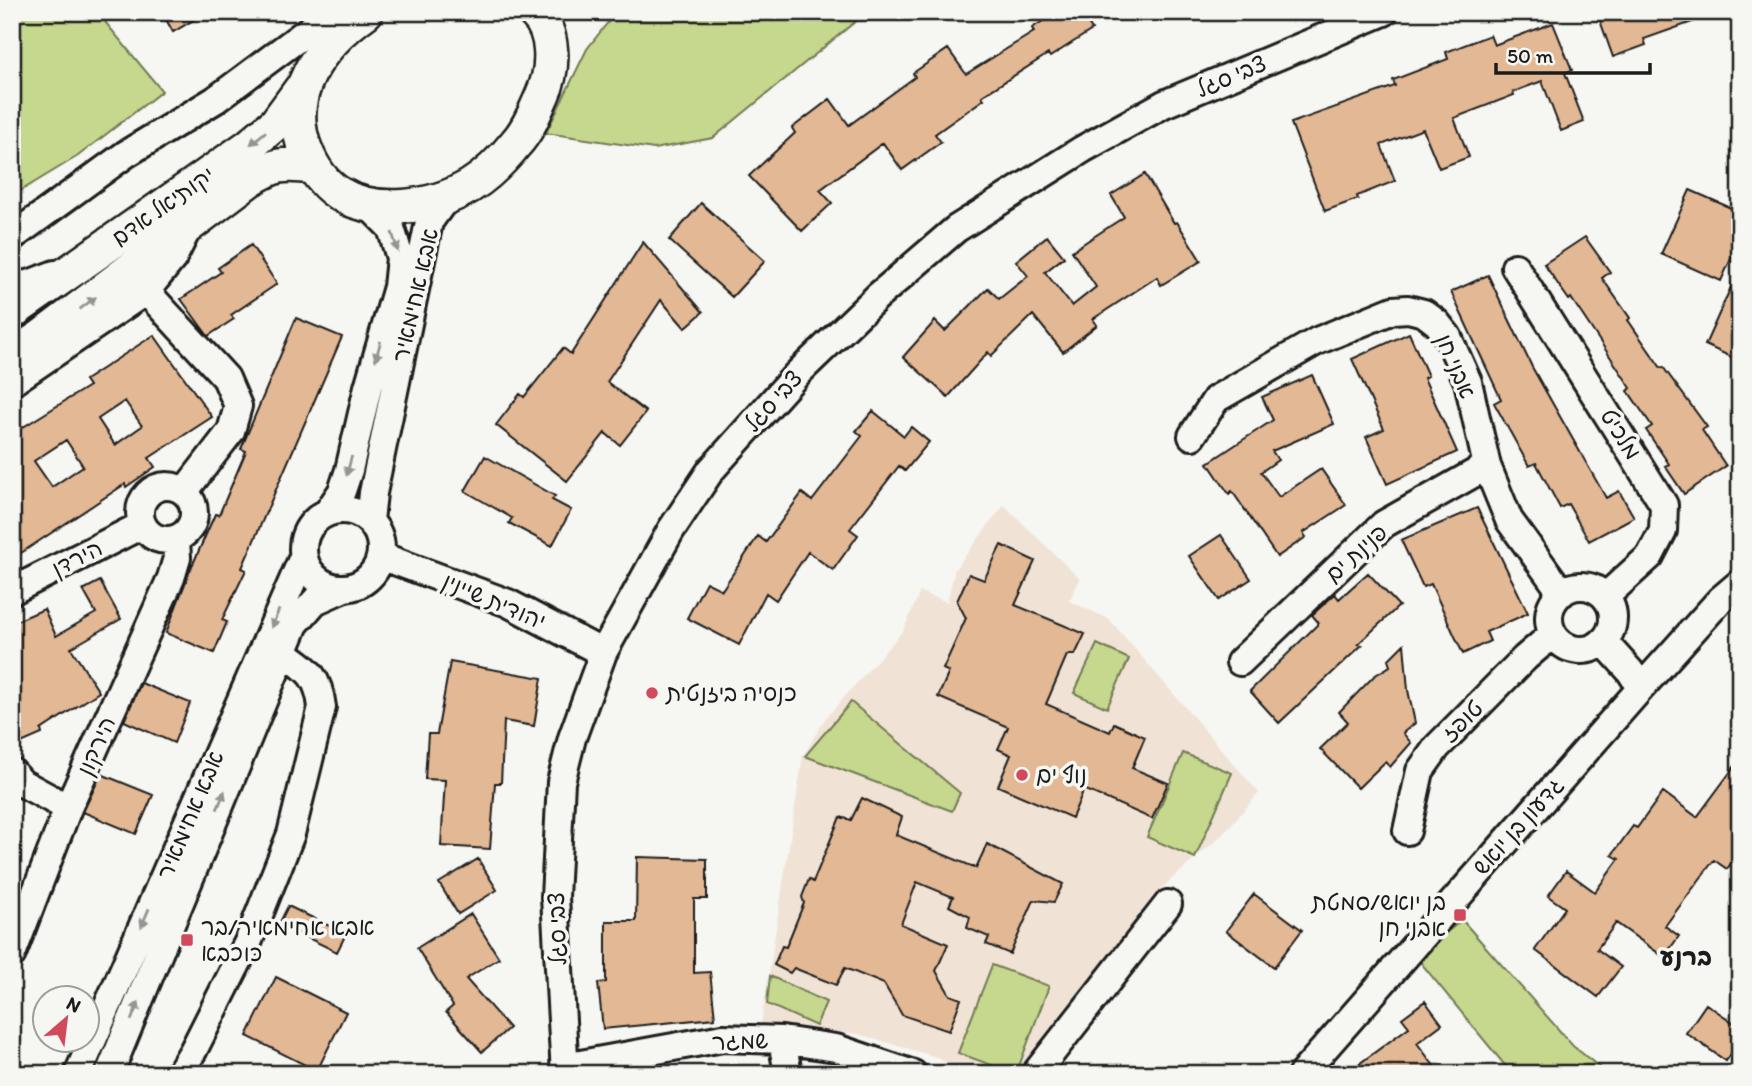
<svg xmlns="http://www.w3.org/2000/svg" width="1752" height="1086" viewBox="0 0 1752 1086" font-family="Itim,'Playpen Sans Hebrew',sans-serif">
<rect width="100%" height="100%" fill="#f6f6f2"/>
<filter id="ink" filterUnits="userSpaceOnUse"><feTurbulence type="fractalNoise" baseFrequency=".0143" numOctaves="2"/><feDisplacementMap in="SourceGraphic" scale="14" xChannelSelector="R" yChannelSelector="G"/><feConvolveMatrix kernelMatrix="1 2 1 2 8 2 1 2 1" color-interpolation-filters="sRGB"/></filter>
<g filter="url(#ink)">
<path fill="#f0e3d6" d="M1004,505L1080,579L1069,601L1109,619L1259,793L1221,836L1157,892L1017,1074H966L936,1057L858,1034L761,1024L803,756L825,719L903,631L920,592L947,602L955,569Z"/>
<path fill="#c6d88d" stroke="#717a54" stroke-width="2" d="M12,12H97L162,91L78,156L12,196Z
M616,12H867L713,138L654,149L546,133L587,49Z
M1097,644L1129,659L1107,708L1074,693Z
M851,702L960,793L952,811L805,756Z
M1183,753L1232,773L1195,858L1147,837Z
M1462,920L1573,1046L1608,1074H1512L1416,957Z
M992,965L1049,986L1016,1074L958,1053Z
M770,976L826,1002L816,1026L767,1004Z"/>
<path fill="#e3b894" stroke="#1c1c1c" stroke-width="2" fill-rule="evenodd" d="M162,12H207L173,32Z
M1057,12H1080L1092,30L1050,57L1048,54L982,96L984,99L935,134L941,142L902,170L883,143L820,190L832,203L802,231L749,176L795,133L792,128L830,99L849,125L915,77L913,73L948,49L966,74L1034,32L1032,28Z
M1597,12H1712V15L1644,39L1646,45L1613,57Z
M1553,23L1572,70L1565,73L1584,122L1561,131L1542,81L1513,92L1514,95L1454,118L1469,157L1439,168L1423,129L1381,145L1395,181L1357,196L1358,199L1325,211L1291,123L1395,86L1393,80L1448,59L1446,52L1490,35L1494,45Z
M1145,174L1174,223L1177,222L1201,261L1161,285L1157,277L1093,319L1097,325L1063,352L1033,315L991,356L988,352L948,397L903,357L935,321L945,331L988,288L999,299L1028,276L1016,261L1047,236L1064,257L1045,272L1072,306L1096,287L1072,251L1124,217L1111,195Z
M1690,190L1740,212V239L1721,281L1661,254Z
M701,203L765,261L732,297L669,240Z
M1585,237L1610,272L1602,278L1630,318L1628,320L1661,368L1663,367L1707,427L1702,430L1726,466L1684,494L1665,466L1669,464L1646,430L1652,426L1628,391L1631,388L1571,298L1569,300L1544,264Z
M643,242L703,312L685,328L661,300L607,382L646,412L620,445L605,433L567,481L496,425L520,394L524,397L563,348L571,354Z
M251,245L277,284L231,315L234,319L208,336L181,299L221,272L218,268Z
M1740,267V361L1705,345Z
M1488,275L1532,367L1606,498L1619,491L1634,517L1589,541L1568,504L1560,508L1536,463L1529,466L1494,403L1501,399L1451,292Z
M296,318L342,337L242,568L246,570L222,620L227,622L214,653L166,633L189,573L215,514L219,515L246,451L241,449Z
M1409,333L1428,376L1424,378L1457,452L1387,484L1366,437L1384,429L1352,359Z
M154,335L212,417L149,458L155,467L126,487L125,484L12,559V434L89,386L85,380ZM125,401L142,426L115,445L98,419ZM66,440L83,466L52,487L34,461Z
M1312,375L1334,424L1272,451L1278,460L1261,472L1279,497L1321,469L1346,505L1303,533L1306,537L1277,557L1232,491L1229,494L1208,463L1273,420L1262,397Z
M873,411L904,436L911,427L929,442L905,471L899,466L850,529L858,535L833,570L808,552L776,600L766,593L739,645L687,618L706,582L722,590L758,536L766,542L802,493L812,501L862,436L856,431Z
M485,456L555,496L552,500L571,510L552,546L509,523L512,518L465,491Z
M1477,508L1528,613L1486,632L1490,641L1463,654L1431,584L1423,587L1401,540Z
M1221,535L1251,579L1219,600L1189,556Z
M1001,545L1035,561L1015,605L1085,634L1075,655H1067L1046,704L1110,732L1114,723L1145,737L1132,768L1168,783L1152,819L1084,789L1072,818L998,786L1011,755L998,749L1008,727L938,697L949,672L943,669L966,618L957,601L969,574L984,580Z
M1368,573L1399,606L1358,644L1362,645L1279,723L1250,691L1319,623L1312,615L1335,594L1339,599Z
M100,581L121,619L71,648L99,692L41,730L42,734L12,747V623L44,609L56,636L96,613L83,590Z
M1404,644L1408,690L1415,723L1403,733L1411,743L1390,767L1385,762L1358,788L1320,749L1348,722L1339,712L1374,676L1390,666L1388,660Z
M450,662L542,678L534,726L504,721L501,783H495L490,849L441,846L445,780L425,779L428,734H437Z
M141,683L190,703L174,743L124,721Z
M1740,759V851L1727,869L1714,860L1665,926L1679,936L1664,957L1616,923L1597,949L1621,967L1598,997L1535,950L1565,908L1548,896L1566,871L1595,892L1619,859L1612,855L1633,826L1637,828L1663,792L1697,817Z
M101,774L153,795L136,834L83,812Z
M862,798L902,817L896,835L976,868L987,844L1063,884L1054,902L1034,900L1010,954L986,944L989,937L967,928L970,917L949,906L953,897L917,882L901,924L948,944L936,971L950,995L961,999L949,1031L902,1015L884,984L845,968L836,985L794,968L790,973L774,965L782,946L786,947L804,903L802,897L809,879L813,882L840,817L851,820Z
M637,857L707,859V899H694V973L710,972L715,1018L603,1029L598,983L606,982V921H636Z
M478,859L497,890L458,914L439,883Z
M1254,894L1302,930L1274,967L1226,931Z
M288,906L346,934L337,952L279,924Z
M471,914L499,958L466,979L509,1028L482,1052L446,1012L453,1006L417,948Z
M276,977L346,1012L317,1071L247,1036Z
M1425,1001L1442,1024L1417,1043L1440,1074H1367L1359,1064L1409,1027L1402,1018Z
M1706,1004L1740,1027V1041L1726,1061L1686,1033Z"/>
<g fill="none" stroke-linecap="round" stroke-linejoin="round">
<g stroke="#1c1c1c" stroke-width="32">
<path id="minor" d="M12,237L126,154L215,100L333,12
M1515,267L1664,505L1663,531L1650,556L1605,597
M12,285L29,284L55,274
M146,291L226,378L238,406L231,431L184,492
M12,382L146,291L173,258L188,228
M1192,436L1216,399L1317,341L1393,310L1408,309L1424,313L1437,323L1448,337L1468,382L1487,466L1509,520L1562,593
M140 513a27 27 0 1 1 54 0a27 27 0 1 1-54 0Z
M303 549a39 39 0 1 1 78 0a39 39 0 1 1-78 0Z
M327,513L342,491L349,470L368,387L397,287L400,258L391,228L369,206
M370,521L373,493L429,222L447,197
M381,556L508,603L603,653
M1549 618a32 32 0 1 1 64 0a32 32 0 1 1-64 0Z
M12,591L142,525
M1603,641L1630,671L1641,688
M1240,662L1384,524L1487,466
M12,772L22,783L68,808
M1407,831L1420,771L1437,747L1525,658L1553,634
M12,954L68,808L171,578L177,558L176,539
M782,1040L788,1074
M564,1067L723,1038L782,1040L836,1048L913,1074
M78,1074L303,557
M109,1074L295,624L315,601L342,589
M179,1074L193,1051L249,940L291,834L322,707C318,675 308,670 283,652
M565,1074L555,897L561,782L572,738L603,653L671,530L711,470L798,373L878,296L956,229L1083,149L1164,104L1384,12
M1035,1074L1168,904
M1302,1074L1641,688L1720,600L1740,583"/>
</g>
<g stroke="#1c1c1c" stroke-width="38">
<path id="major" d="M366,12C321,44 282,94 306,151C312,166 323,183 338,193C375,216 433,208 470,186C486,176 504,158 516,143C528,130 535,112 542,96C554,71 556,32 534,12
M12,312L249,146L276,123L301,89
M12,356L40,338L249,180C275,164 282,163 313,167"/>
</g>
<use href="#minor" stroke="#f6f6f2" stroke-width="26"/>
<use href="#major" stroke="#f6f6f2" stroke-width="33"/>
</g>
<defs><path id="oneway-solid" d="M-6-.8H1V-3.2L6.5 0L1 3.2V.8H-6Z" transform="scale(1.75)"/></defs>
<g fill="#949492">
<use href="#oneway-solid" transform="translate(258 138) rotate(140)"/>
<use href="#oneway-solid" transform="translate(395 242) rotate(73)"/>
<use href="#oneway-solid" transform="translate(88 303) rotate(-37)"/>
<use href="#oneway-solid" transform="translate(378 351) rotate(105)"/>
<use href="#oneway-solid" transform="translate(349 466) rotate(105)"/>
<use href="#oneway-solid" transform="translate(275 619) rotate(113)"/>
<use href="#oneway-solid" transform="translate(221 800) rotate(-68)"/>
<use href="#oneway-solid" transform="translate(145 918) rotate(113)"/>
<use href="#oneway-solid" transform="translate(135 1011) rotate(-68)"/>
</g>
</g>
<g fill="#d1495b" stroke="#f6f6f2" stroke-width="2.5">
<circle cx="652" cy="693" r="7"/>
<circle cx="1022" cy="775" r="7"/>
<rect x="1453" y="908" width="14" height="14" rx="3.5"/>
<rect x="180" y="933" width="14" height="14" rx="3.5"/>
</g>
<g text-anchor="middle" stroke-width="7" stroke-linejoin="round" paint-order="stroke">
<g font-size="23" fill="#1c1c1c" stroke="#f6f6f2">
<text transform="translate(1231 76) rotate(-23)" y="8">צבי סגל</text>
<text transform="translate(163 206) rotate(-35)" y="8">יקותיאל אדם</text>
<text transform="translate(415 295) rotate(-77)" y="8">אבא אחימאיר</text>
<text transform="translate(1456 366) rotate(67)" y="8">אבני חן</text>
<text transform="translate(773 401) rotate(-48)" y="8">צבי סגל</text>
<text transform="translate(1621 434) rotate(58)" y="8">מלכיט</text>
<text transform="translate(1356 553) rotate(-42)" y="8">פנינת ים</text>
<text transform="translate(77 558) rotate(-27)" y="8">הירדן</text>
<text transform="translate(494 601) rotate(23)" y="8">יהודית שיינין</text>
<text transform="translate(1462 721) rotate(-45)" y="8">טופז</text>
<text transform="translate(96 746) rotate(-66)" y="8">הירקון</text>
<text transform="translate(190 815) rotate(-67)" y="8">אבא אחימאיר</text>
<text transform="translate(1518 826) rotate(-48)" y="8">גדעון בן יואש</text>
<text transform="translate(557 929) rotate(-92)" y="8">צבי סגל</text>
<text transform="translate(740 1041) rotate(-2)" y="8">שמגר</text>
</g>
<g font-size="23" fill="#1c1c1c" stroke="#f6f6f2" text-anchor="start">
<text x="666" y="701">כנסיה ביזנטית</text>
<text x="1036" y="783">נוף ים</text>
<text x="1446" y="910" text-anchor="end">בן יואש/סמטת<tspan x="1446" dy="26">אבני חן</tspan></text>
<text x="201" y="935">אבא אחימאיר/בר<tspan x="201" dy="26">כוכבא</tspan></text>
</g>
<g font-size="24" font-weight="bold" fill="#1c1c1c" stroke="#f6f6f2">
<text x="1686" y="965">ברנע</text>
</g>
</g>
<rect width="1752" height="1086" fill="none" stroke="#f6f6f2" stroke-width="42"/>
<rect x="21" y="21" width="1710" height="1044" fill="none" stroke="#1c1c1c" stroke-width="2.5" filter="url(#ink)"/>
<g transform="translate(66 1019) rotate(28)"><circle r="33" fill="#f6f6f2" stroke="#9f9f9c" stroke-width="2"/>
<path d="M0-5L12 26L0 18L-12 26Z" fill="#d1495b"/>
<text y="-10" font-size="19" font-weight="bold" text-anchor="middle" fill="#1c1c1c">N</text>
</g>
<path d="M1496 63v10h154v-10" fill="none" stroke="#1c1c1c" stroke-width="3.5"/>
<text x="1507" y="63" font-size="21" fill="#1c1c1c" stroke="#f6f6f2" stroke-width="5" paint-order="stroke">50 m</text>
</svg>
